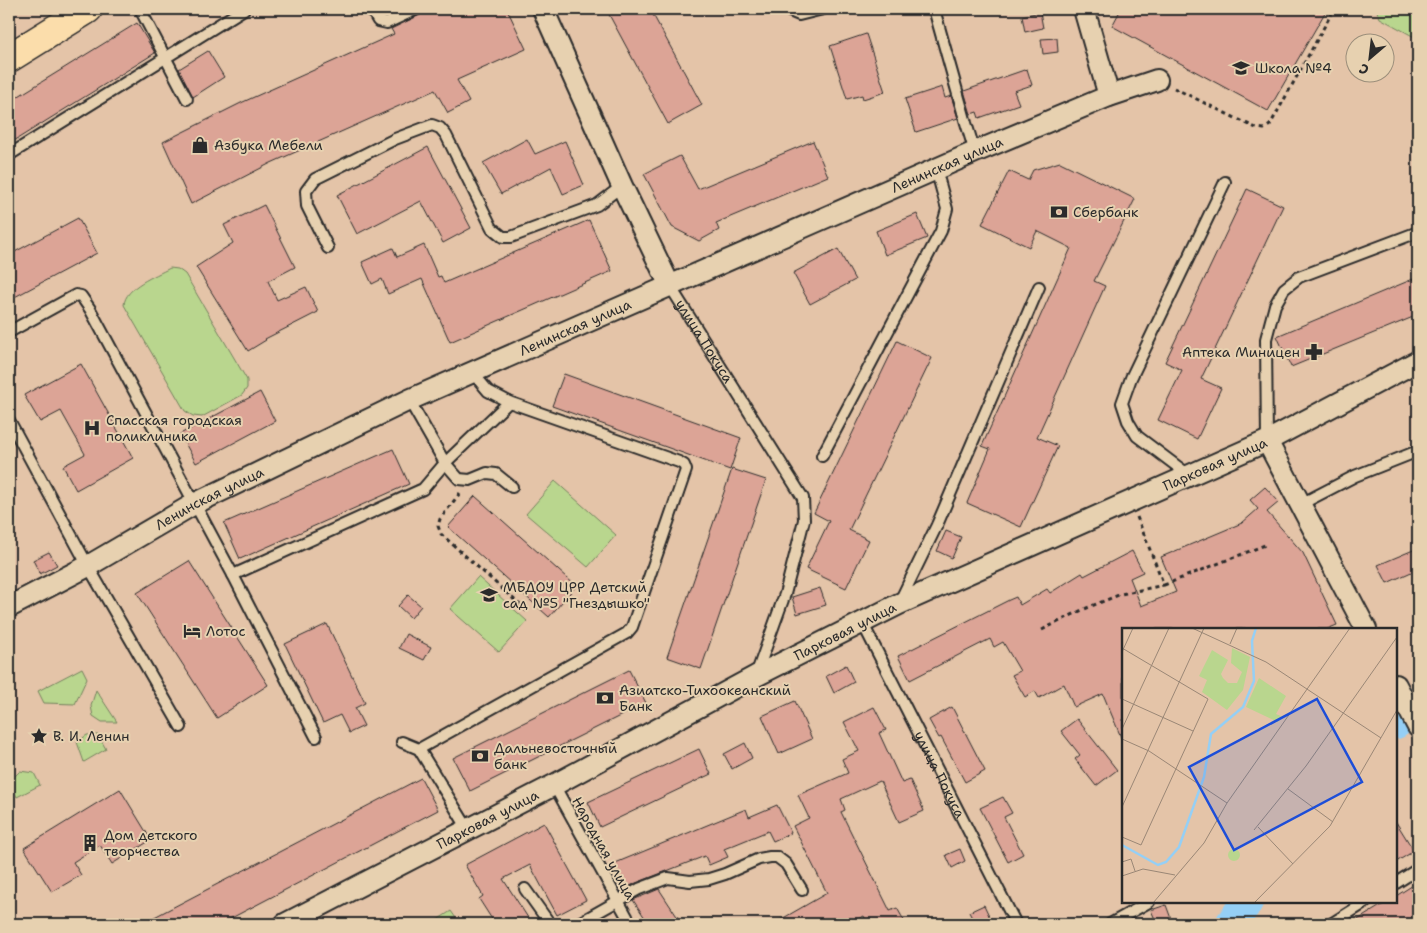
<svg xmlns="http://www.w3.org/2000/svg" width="1427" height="933" viewBox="0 0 1427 933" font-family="'Shantell Sans',sans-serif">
<rect width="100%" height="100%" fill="#e4c4a8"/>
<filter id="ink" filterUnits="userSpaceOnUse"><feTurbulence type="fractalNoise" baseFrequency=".02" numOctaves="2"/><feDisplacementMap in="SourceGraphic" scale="10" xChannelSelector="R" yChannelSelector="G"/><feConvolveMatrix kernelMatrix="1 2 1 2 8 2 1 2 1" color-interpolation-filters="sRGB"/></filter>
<g filter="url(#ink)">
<path fill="#b9d68e" stroke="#72805c" d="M1376,9H1418V39L1380,18Z
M170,268L178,269L185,274L247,380V388L242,395L202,417L193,416L185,411L124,305C125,287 155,276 170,268Z
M555,481L616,535L588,567L526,514Z
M478,577L527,621L499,652L450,609Z
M82,668L87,678L75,704L44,703L38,691Z
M96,690L117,722H102L93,716L91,706Z
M87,735H98L106,749L84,762L77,742Z
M20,771L34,773L40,785L17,797L9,782Z
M451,911L460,924H431Z"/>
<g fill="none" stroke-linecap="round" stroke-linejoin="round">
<path stroke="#95cff5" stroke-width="32" d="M1396,723L1418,702
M1231,924L1247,902"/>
</g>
<path fill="#dca496" stroke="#2b2b2b" d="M382,9H401L386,16Z
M424,9H507L526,49L457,80L469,102L448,113L435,90L271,163L191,204L163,142L243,102L394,34L391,29L420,15Z
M606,9H650L702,105L668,124Z
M1121,9H1327L1268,111L1112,26Z
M1040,12L1043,28L1025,32L1022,16Z
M137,23L155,53L9,144V102Z
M866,34L885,92L863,99L862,95L847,99L830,46Z
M1057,38L1058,52L1043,54L1041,39Z
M208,51L224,77L193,97L179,69Z
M1027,69L1032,85L1014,91L1019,104L979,118L977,112L971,114L964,91Z
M942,87L945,98L951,96L958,118L916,132L905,99Z
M527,139L535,154L565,141L584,185L563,194L551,167L501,194L483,163Z
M813,141L828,176L716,223L719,230L699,241L672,227L644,174L680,156L698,189Z
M428,147L471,228L443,243L421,201L357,234L337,195Z
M1060,162L1135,199L1094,281L1105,286L1037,437L1058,446L1021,527L967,503L990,449L982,446L1071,248L1037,231L1029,247L982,224L1009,171L1028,180L1033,170Z
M1247,189L1283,206L1201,379L1221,388L1197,439L1158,420L1182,370L1165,362Z
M264,205L295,267L268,281L277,300L306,287L318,312L265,339L266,340L248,351L196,267L233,243L224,225Z
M917,214L927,238L885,255L876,231Z
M78,218L97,253L9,300V255Z
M589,220L612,271L450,342L422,279L388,294L382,279L372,284L362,262L393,248L397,257L424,245L438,277L441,276L444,283Z
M838,249L855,280L810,304L793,273Z
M1418,277V315L1291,367L1277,336Z
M897,341L932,358L849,530L869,540L846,588L806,569L829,521L814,513Z
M81,364L133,458L76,490L63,466L85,454L61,411L40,422L24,395Z
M564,374L741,438L730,470L552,406Z
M260,392L275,421L196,463L180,434Z
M393,449L409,484L240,559L224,523Z
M732,469L766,480L701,669L667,657Z
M1265,487L1279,502L1267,512L1303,553L1337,625L1327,629H1123V742L1103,694L1074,707L1064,684L1039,698L1035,691L1025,697L1012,675L1020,671L1003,642L994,647L990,639L910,680L898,656L1009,600L1016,597L1020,605L1047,589L1050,593L1082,573L1084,576L1132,551L1143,572L1130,578L1141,606L1176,592L1161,557L1242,523L1258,509L1250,500Z
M475,496L576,586L549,617L448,527Z
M946,531L961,537L952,558L937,551Z
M1418,548V569L1387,583L1378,565Z
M49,552L57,565L40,574L33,560Z
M189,561L268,685L217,718L137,593Z
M820,588L826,605L797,614L792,597Z
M408,595L421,606L411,618L398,606Z
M327,624L365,703L355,708L364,726L349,733L340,715L323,723L285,644Z
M406,634L431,647L424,660L399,648Z
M846,665L854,682L834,693L826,676Z
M629,670L646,703L470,791L453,758Z
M795,701L812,739L779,754L762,716Z
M874,707L886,730L879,733L902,783L910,780L924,811L899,822L880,781L841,799L845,810L841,812L890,911L897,908L906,924H865L867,923L864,916L848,924H773L827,893L793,826L809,818L798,795L848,773L842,759L859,751L844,722Z
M952,707L985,771L965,782L941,737L939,738L929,720Z
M1077,719L1117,770L1096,786L1075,759L1080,755L1061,731Z
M745,743L752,758L732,769L724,754Z
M699,749L711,774L600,827L588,802Z
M421,778L438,810L220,924H141Z
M120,789L151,840L112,864L100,845L73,862L81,875L52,892L24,848Z
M1003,797L1012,813L1004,817L1023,854L1008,862L980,808Z
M777,805L791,833L773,841L768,831L724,849L728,857L709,865L705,856L636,883L624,889L613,864L746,809L749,817Z
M1396,822L1414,851L1396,862Z
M544,823L586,900L557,915L530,865L503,879L532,924H495L479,899L483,896L465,865Z
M960,849L965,861L952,868L946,855Z
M1418,882V924H1351L1387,902H1396V896Z
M659,889L682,924H649L633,900Z
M984,905L993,924H975L969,912Z
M1166,905L1173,924H1157L1151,910Z"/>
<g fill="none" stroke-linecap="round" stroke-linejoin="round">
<g stroke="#2b2b2b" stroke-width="14">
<g id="service">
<path d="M140,9L187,99"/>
<path d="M371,9L378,21L387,23L417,9"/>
<path d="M785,9L799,15L823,9"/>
<path d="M934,9L966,123L975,152"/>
<path d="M9,155L244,9"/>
<path d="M328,248L307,206L306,191L315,179L395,139L432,125L440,128L446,135L492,228L503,237H511L597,205L622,186"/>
<path id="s1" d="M670,286L803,498L804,520L785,594L756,675"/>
<path d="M9,332L76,295L81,296L90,309L233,575L316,737"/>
<path d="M409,400L445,463L459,479L470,480L487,473L496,474L512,487"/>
<path d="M9,420L88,566L181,727"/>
<path d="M1267,441L1266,339L1275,305L1284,289L1299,277L1418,232"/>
<path d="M822,456L941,231L947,209L936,169"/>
<path d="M1190,476L1137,436L1128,421L1122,403L1131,378L1225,182"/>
<path d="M1301,504L1355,476L1418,451"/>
<path d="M233,575L423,489L445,463L509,402"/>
<path d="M900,601L937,525L1039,287"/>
<path id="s2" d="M863,624L1016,924"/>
<path d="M402,742L419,749L468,829"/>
<path d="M419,749L627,633L632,627L686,470L684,465L679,462L509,402L488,391L472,372"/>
<path d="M554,785L631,924"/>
<path d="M1396,883L1418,869"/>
<path d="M525,889L550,924"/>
<path d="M577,924L639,889L668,878L690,881L709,879L725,874L759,859L770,857H777L786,864L802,890"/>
<path d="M1110,924L1149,902"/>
<path d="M1331,924L1366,902"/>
</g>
</g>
<g stroke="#2b2b2b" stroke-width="24">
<g id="minor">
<path d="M543,9L622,186L670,286"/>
<path d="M1084,9L1109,96"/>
<path d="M1267,441L1366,629"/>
<path id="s3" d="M9,607L88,566L194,504L409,400L975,152L1109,96L1157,80"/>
<path d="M1396,685L1418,727"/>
<path id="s4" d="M285,924L554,785L756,676L899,604L1267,441L1418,361"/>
</g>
</g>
<g stroke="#2b2b2b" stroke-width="31">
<path id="primary" d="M9,58L88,9"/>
</g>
<path stroke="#2b2b2b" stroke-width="3" stroke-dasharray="4 4" stroke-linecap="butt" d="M1174,88L1256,128L1264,129L1270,125L1334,9
M460,493L440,519L438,526L441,534L528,612
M1164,585L1265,545
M1042,630L1082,610L1121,594L1164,585L1137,517"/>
<use href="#service" stroke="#e7d1b0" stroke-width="10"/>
<use href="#minor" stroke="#e7d1b0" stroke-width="20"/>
<use href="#primary" stroke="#fbddab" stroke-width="28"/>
</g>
</g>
<defs>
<g id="school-bare" transform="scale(1.35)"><path d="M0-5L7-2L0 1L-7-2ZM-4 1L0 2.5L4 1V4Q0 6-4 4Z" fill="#2b2b2b" stroke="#e7d1b0" stroke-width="2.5" paint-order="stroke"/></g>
<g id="shop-bare" transform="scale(1.35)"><path d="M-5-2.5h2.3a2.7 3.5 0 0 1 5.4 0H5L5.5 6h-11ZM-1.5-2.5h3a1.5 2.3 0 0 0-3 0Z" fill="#2b2b2b" stroke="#e7d1b0" stroke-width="2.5" paint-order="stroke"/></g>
<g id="bank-bare" transform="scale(1.35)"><path d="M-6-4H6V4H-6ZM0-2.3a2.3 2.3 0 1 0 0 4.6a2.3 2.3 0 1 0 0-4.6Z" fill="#2b2b2b" stroke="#e7d1b0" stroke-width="2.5" paint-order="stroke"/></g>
<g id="pharmacy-bare" transform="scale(1.35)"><path d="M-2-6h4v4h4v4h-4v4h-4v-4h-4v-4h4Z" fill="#2b2b2b" stroke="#e7d1b0" stroke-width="2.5" paint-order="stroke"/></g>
<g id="hospital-bare" transform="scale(1.35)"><path d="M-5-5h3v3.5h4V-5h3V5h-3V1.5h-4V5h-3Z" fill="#2b2b2b" stroke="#e7d1b0" stroke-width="2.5" paint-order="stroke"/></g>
<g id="hotel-bare" transform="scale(1.35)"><path d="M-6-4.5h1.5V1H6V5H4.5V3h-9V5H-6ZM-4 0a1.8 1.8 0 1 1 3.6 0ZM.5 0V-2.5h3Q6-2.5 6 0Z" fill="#2b2b2b" stroke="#e7d1b0" stroke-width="2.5" paint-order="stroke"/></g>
<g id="sight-bare" transform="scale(1.35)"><path d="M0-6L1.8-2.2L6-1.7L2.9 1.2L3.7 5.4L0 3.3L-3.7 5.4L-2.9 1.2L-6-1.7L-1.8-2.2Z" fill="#2b2b2b" stroke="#e7d1b0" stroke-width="2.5" paint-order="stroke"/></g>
<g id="building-bare" transform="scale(1.35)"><path d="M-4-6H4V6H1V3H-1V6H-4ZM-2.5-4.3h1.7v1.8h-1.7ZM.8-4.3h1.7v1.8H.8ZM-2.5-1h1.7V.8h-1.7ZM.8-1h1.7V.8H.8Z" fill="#2b2b2b" stroke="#e7d1b0" stroke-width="2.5" paint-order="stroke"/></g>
</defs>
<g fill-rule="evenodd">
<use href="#school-bare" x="1241" y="68"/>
<use href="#shop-bare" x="200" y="145"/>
<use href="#bank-bare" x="1059" y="212"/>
<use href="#pharmacy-bare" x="1314" y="352"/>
<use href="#hospital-bare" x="92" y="428"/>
<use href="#school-bare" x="489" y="595"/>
<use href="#hotel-bare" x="192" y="631"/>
<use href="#bank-bare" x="605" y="698"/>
<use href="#sight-bare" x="39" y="736"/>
<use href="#bank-bare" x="480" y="756"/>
<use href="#building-bare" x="90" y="843"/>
</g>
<g text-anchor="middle" stroke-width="4" stroke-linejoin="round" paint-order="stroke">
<g font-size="14" fill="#2b2b2b" stroke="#e7d1b0" text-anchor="start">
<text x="1255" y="73">Школа №4</text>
<text x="214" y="150">Азбука Мебели</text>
<text x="1073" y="217">Сбербанк</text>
<text x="1300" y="357" text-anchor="end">Аптека Миницен</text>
<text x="106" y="425">Спасская городская<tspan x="106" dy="16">поликлиника</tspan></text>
<text x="503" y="592">МБДОУ ЦРР Детский<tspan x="503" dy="16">сад №5 "Гнездышко"</tspan></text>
<text x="206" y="636">Лотос</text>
<text x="619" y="695">Азиатско-Тихоокеанский<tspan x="619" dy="16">Банк</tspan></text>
<text x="53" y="741">В. И. Ленин</text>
<text x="494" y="753">Дальневосточный<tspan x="494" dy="16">банк</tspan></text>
<text x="104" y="840">Дом детского<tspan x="104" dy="16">творчества</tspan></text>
</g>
<g font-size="14" fill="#2b2b2b" stroke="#e7d1b0">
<text dy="5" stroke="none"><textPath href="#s3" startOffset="1038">Ленинская улица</textPath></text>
<text dy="5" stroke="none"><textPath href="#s3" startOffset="632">Ленинская улица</textPath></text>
<text dy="5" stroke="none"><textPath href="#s1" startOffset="65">улица Покуса</textPath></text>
<text dy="5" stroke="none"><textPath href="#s4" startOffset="1038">Парковая улица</textPath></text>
<text dy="5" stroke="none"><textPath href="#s3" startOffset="228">Ленинская улица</textPath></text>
<text dy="5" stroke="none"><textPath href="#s4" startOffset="632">Парковая улица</textPath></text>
<text dy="5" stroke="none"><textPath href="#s2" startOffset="169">улица Покуса</textPath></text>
<text dy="5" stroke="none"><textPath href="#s4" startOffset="228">Парковая улица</textPath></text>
<text transform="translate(604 848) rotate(61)" y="5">Народная улица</text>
</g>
</g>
<g transform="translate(1122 628)">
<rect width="275" height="275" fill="#e4c4a8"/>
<path d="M110,20L128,29L121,62L105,82L80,64L85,52L77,48L90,22L106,32L99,46L101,50L106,55H115L120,44L109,35ZM137,50L164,68L154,86L159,88L156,94L124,79ZM106 227a6 6 0 1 1 12 0a6 6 0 1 1-12 0Z" fill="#b9d68e"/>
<path fill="none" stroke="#95cff5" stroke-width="2.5" d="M0,217L36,237L44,234L57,219L82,149L89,106L121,79L132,53L130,13L134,0"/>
<path fill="none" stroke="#9a8776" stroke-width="1" d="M70,0L144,34L259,110M108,16L115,0M0,20L86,71L19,217L0,209M0,24L11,0M0,71L71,103M0,101L47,0M0,111L27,123L105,175M166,161L211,194M0,179L82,0M136,199L171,236M132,202L184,138L275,9M0,234L9,231L13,243M0,248L21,241L53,247M31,275L82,215L105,175L228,0M132,275L208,198L275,82"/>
<path fill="#1d4ed8" fill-opacity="0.15" stroke="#1d4ed8" stroke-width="2.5" d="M195,71L240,154L112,222L67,139Z"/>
<rect width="275" height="275" fill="none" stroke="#2b2b2b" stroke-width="2.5"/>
</g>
<rect width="1427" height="933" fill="none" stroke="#e7d1b0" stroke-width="30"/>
<rect x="15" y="15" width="1397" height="903" fill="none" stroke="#2b2b2b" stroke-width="2" filter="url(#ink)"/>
<g transform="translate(1370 58) rotate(208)"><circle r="24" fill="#e7d1b0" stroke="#9c8f7b"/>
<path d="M0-4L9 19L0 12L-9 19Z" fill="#2b2b2b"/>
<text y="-8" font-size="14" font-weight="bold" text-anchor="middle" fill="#2b2b2b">С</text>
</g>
</svg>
